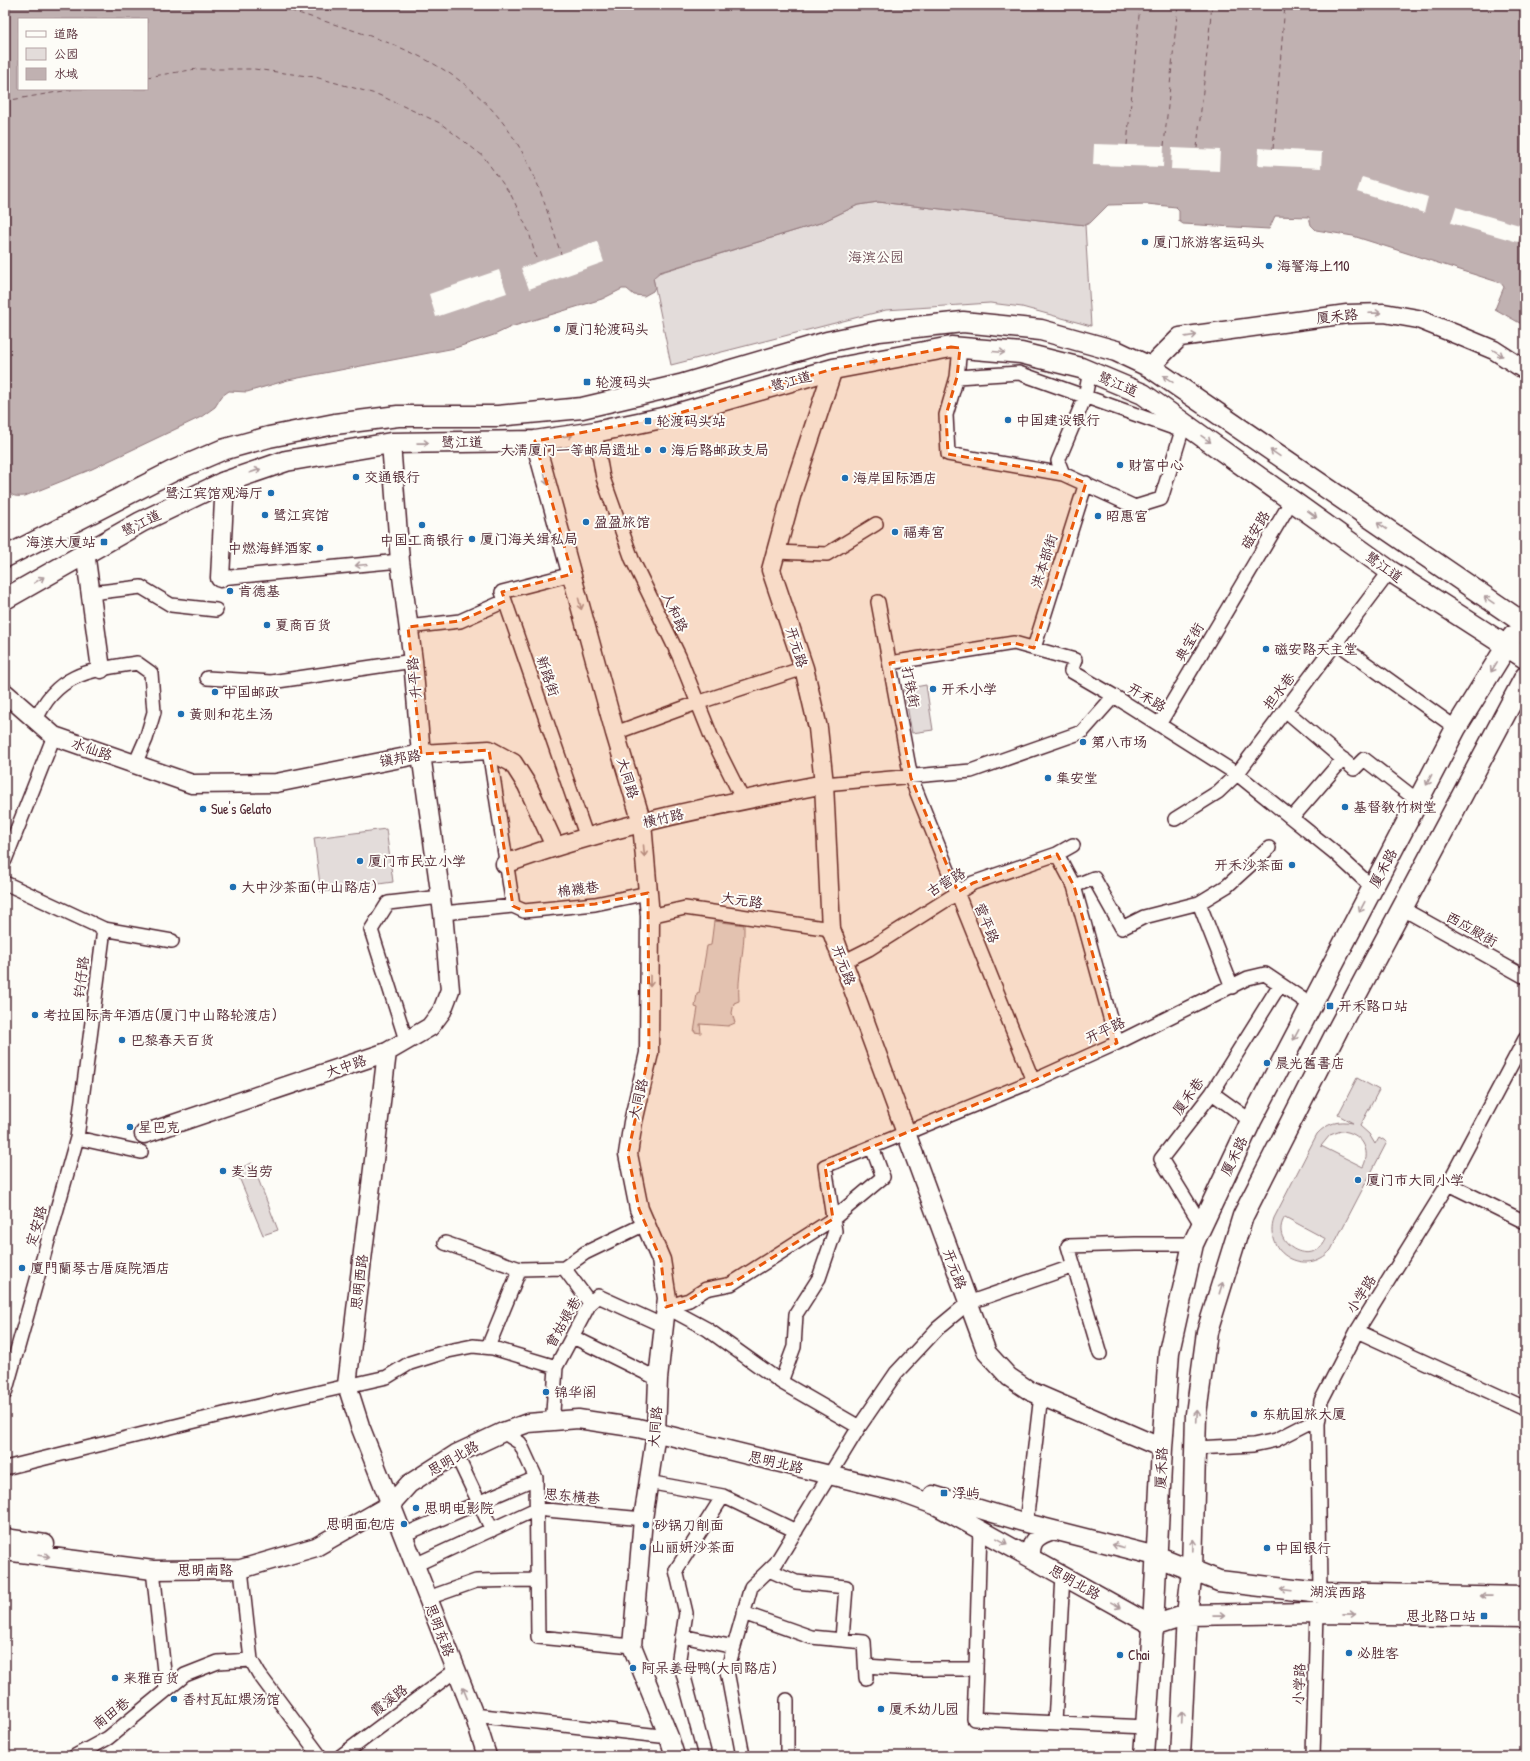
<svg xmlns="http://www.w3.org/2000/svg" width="1530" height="1761" viewBox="0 0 1530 1761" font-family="'Patrick Hand','LXGW WenKai TC',sans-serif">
<rect width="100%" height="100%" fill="#fdfcf7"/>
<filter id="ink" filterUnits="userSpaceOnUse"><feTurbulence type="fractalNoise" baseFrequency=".025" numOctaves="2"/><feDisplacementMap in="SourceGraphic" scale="8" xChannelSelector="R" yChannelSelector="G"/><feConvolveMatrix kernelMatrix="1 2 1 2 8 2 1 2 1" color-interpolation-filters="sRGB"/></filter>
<g filter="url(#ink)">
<path fill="#e3dcda" stroke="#967e82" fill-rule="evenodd" d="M878,202L1085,225L1091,326L1022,307L990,303L886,310L671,365L653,278L655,274L820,223L858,205Z
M926,685L933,730L912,733L904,689Z
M386,829L393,882L321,892L314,838Z
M714,921L744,925C745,951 737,976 739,1001L734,1003L732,1013L735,1023L728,1026L700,1024L701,1033L694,1032L698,1008L695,1007L697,994L699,993L707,946L711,945Z
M1357,1078L1379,1090L1360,1126L1369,1134L1375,1144L1379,1137L1387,1142L1331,1250C1306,1278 1262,1253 1274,1218L1317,1134C1327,1123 1339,1120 1353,1123L1338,1115ZM1341,1131C1361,1132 1372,1150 1363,1167L1321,1146L1330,1135ZM1285,1217L1326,1239C1314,1269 1267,1244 1285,1217Z
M252,1163L278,1230L263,1235L236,1170Z"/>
<path fill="#c0b1b1" stroke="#91777b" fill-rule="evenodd" d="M5,5H1525V326L1495,309L1504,287L1501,283L1353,236L1316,230L1311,225L1309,217L1275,216L1269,229L1183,224L1179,221V210L1176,207L1147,204L1108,205L1090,223L1085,225L878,202L858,205L820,223L660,272L653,278L655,287L653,291L644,296L634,295L627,289H622L602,299L511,327L494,335L455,348L288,380L247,392L229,391L222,396L215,407L201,417L92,469L25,496C11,497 12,496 5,485ZM19,19H147V89H19Z"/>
<path fill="#fdfcf7" d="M1094,144L1164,146L1163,167L1093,165Z
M1172,148L1220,150L1219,171L1171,169Z
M1259,148L1322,152L1321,168L1258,165Z
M1362,177L1428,197L1424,213L1357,192Z
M1456,207L1523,226L1518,242L1451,223Z
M597,241L604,262L529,289L521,268Z
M499,270L507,293L436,317L429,294Z"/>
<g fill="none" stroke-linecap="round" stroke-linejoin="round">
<path stroke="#73525a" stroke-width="1" stroke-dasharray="5 4" stroke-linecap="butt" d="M273,5C379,40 475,55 529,165C543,193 551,225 561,254
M147,77L197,69H254L315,77L379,95L440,123L483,156L511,195L529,232L537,262
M5,101L75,89
M1127,145L1140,5
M1164,146L1178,5
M1197,148L1212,5
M1273,149L1285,5"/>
<g stroke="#4a1f2b" stroke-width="16">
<path id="street" d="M1090,371L1085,397L1058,461L1063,474L1135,507L1161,499L1184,424
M957,377L960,348
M595,432L603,478L632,559L679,656L711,736L743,800
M1063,474L948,454L946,415L957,377L1019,373L1182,431
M775,552L827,554L876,524
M572,574L502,592L587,838
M220,578L400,561
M91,593L141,587L171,605L216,610
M878,602L911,778L1033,1081
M408,627L460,621L505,601
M1336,642L1456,728
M1034,648L1086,483
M890,663L1014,643L1075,660L1071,671L1114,696
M207,678L271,682L413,661
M1285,710L1354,769L1364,759L1418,801
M36,720C56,673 91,670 137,663L151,673L154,712L146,739L135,764
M1160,723L1292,500
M615,733L697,703L804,668
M824,784L971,771L1082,732L1114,696L1237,774L1335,853L1373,888
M1292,818L1343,759
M1175,819L1218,792L1237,774L1390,571
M1057,854L1074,886L1117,1043
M5,860L54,736
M5,883L104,929L172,941
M1074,886L1094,878L1122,928L1144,917L1199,903L1227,886L1269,848
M1199,903L1232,987
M513,906L524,911L595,904L648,893
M1403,909L1525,977
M443,913L513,906L489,750
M650,916L685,908L831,929
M843,962L869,949L973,883L1057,854L1073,845
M406,1040L371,930L388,903L441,897
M1212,1093L1251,1121
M77,1138L141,1152
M1448,1184L1525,1222
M1201,1224L1161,1159L1212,1093L1279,986
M445,1243L520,1269L564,1268L585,1253L645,1224
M564,1268L590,1303
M666,1307L689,1300L706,1289L731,1284L833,1219L883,1177L872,1147
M666,1307L707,1329L781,1382L859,1427
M1357,1331L1525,1408
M573,1337L658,1379
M488,1347L520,1269
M1100,1354L1068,1246L1135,1244H1193
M781,1382L794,1347L796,1314L819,1278L835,1231L825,1166L1033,1081L1117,1043L1248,978L1265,974L1311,1005
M5,1393L77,1138L104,929
M553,1412L556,1367L590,1303L598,1296L664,1326
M503,1432L520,1443L536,1478L538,1637L632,1646
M1196,1448L1253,1445L1276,1440L1319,1418
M456,1454L492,1530
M5,1468L232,1412L387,1377L410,1363L448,1351L473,1346L493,1348L556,1367
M648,1482L723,1496L796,1531
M1026,1523L1041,1395
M403,1535L536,1478
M415,1565L536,1509L643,1519
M241,1569L251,1660L259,1674L320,1756
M153,1570L166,1690
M769,1570L796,1582L846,1587L842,1639
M1320,1593L1318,1424L1321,1401L1357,1331L1448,1184L1525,1039
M428,1598L476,1581L537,1580
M743,1613L811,1637L864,1642L866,1678
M682,1636L734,1647
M866,1666L910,1669H976L980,1528
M976,1669L974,1719L1146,1727
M787,1700V1756
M474,1715L669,1737
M1055,1723L1063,1575
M75,1756L108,1738L185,1675L218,1662L251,1660
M341,1756L456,1670
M705,1756L679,1658L686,1613L676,1570L723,1496
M743,1756L727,1671L751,1587L776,1563L859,1427L896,1373L938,1328L968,1303L1074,1266
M1313,1756L1317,1613"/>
</g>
<g stroke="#4a1f2b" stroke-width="21">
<path id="secondary" d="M1150,367L1180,337L1347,314L1384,313L1418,319L1458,335L1494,350L1525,370
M833,369L792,493L771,570L804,668L818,728L824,784L831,929L987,1353L1009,1377L1030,1391L1162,1448
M535,441L615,733L642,823L650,916L649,1053L633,1122L628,1154L639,1209L661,1260L667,1298L658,1379L656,1433L643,1519L632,1646L669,1737L675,1756
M85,552L101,669
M220,578L225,481
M5,693L54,736L192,784L276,783L421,754L489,750L513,763L527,785L555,846
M505,864C608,826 717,805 824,784
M387,1052L347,1385L360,1426L474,1715L487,1756
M144,1134L387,1052L430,1027L442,1011L450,990L443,913L421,754L413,661L400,561L391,443
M933,1495L1026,1523L1156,1556
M5,1538L45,1544
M5,1551L153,1570L241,1569L316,1547L391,1504L409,1484L456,1454L503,1432L528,1423L578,1419L638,1428L899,1492L937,1506L1153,1626
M1031,1557C1030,1539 1038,1535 1053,1530"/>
</g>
<g stroke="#4a1f2b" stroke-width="23">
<path id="primary" d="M5,557L173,471L222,450L269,437L335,424L398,416H498L582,408L680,385L827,342L879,331L963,322L1041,330L1116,351L1150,367L1525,624
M5,599L141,522L222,483L286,461L391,443L535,441L595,432L662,418L833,369L951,347L1021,353L1081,368L1143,394L1390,571L1525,658
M1156,1556L1219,1581L1320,1593L1525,1597
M1153,1626L1187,1615L1317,1613L1525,1616
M1144,1756L1153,1626L1162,1448L1169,1352L1193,1244L1251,1121L1456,728L1513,636
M1180,1756L1187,1615L1192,1571L1196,1414L1207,1332L1243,1216L1338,1029L1525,677"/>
</g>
<use href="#street" stroke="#fdfcf7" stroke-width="13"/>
<use href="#secondary" stroke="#fdfcf7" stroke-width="18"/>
<use href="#primary" stroke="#fdfcf7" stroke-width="20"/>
</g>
<defs><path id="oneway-shaft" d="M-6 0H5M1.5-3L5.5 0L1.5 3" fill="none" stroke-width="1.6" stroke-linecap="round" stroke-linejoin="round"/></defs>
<g stroke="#ac999b">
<use href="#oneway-shaft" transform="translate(1375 313) rotate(-2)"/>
<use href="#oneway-shaft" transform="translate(1191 336) rotate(-8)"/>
<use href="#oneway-shaft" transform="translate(999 352) rotate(5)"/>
<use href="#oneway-shaft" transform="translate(1498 353) rotate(31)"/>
<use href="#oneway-shaft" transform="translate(871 362) rotate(-11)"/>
<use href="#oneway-shaft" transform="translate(1168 379) rotate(-145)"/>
<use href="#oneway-shaft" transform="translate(567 436) rotate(-9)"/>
<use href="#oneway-shaft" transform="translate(1206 439) rotate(35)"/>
<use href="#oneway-shaft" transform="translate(423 443) rotate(-1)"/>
<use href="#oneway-shaft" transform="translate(1275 453) rotate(-146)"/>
<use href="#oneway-shaft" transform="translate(255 471) rotate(-19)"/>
<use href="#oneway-shaft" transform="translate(546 479) rotate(75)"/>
<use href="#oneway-shaft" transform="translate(1312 514) rotate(36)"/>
<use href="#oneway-shaft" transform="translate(1382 526) rotate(-146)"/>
<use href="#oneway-shaft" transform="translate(361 565) rotate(175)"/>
<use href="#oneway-shaft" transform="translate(39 580) rotate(-31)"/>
<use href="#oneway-shaft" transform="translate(1489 600) rotate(-146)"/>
<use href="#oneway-shaft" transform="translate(580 604) rotate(75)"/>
<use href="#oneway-shaft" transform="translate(1494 667) rotate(122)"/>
<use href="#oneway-shaft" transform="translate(1429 780) rotate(117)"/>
<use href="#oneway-shaft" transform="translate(644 851) rotate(85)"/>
<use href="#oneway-shaft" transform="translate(1362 907) rotate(118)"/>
<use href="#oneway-shaft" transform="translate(650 981) rotate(90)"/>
<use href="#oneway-shaft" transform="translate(1296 1035) rotate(118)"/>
<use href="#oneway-shaft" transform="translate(1221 1288) rotate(-73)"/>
<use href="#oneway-shaft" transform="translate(1197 1416) rotate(-87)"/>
<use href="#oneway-shaft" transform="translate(1002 1541) rotate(29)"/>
<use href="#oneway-shaft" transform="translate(1193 1545) rotate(-88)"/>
<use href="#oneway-shaft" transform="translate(1118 1546) rotate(-166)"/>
<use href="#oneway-shaft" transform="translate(44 1556) rotate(7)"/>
<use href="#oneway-shaft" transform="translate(1286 1589) rotate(-173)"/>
<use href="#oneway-shaft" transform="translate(1486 1596) rotate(-179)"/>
<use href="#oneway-shaft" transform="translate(1116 1605) rotate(29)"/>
<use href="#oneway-shaft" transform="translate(1349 1614) rotate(1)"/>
<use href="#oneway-shaft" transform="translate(1219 1615) rotate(-1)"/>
<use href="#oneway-shaft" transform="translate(465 1693) rotate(-112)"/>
<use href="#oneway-shaft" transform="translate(1182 1717) rotate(-87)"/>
</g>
</g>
<path fill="#e8590c" fill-opacity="0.2" stroke="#e8590c" stroke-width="3" stroke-dasharray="8 5" stroke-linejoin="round" d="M951,347L960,348L957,377L946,415L948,454L1063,474L1086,483L1034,648L1014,643L890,663L911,778L958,892L973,883L1057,854L1074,886L1117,1043L1033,1081L825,1166L833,1219L731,1284L706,1289L689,1300L666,1307L661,1260L639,1209L628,1154L649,1053L648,893L595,904L524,911L513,906L489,750L421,754L408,627L460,621L505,601L502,592L572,574L535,441L662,418L833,369Z"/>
<g fill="#1f6fb2" stroke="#fdfcf7" stroke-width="1.5">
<circle cx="1145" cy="242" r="4"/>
<circle cx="1269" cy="266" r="4"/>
<circle cx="557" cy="329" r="4"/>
<rect x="583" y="378" width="8" height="8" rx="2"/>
<circle cx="1008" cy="420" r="4"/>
<rect x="644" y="417" width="8" height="8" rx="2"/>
<circle cx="648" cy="450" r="4"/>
<circle cx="663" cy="450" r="4"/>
<circle cx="1120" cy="465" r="4"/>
<circle cx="356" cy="477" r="4"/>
<circle cx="845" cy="478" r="4"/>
<circle cx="271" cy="493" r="4"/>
<circle cx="265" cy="515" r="4"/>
<circle cx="1098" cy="516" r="4"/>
<circle cx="586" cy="522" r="4"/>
<circle cx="422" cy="525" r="4"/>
<circle cx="895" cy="532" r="4"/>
<circle cx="472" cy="539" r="4"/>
<rect x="100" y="538" width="8" height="8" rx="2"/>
<circle cx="320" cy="548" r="4"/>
<circle cx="230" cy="591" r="4"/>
<circle cx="267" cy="625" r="4"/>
<circle cx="1266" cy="649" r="4"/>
<circle cx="933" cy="689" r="4"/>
<circle cx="215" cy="692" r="4"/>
<circle cx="181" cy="714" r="4"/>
<circle cx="1083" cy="742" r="4"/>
<circle cx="1048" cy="778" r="4"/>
<circle cx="1345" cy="807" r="4"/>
<circle cx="203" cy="809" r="4"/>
<circle cx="360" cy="861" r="4"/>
<circle cx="1292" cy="865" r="4"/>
<circle cx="233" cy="887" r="4"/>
<rect x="1326" y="1002" width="8" height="8" rx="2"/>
<circle cx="35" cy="1015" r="4"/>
<circle cx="122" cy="1040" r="4"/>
<circle cx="1267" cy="1063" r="4"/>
<circle cx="130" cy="1127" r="4"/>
<circle cx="223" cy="1171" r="4"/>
<circle cx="1358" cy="1180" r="4"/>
<circle cx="22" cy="1268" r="4"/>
<circle cx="546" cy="1392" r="4"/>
<circle cx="1254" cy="1414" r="4"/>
<rect x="940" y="1489" width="8" height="8" rx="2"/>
<circle cx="416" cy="1508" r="4"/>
<circle cx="404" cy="1524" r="4"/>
<circle cx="646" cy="1525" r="4"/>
<circle cx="643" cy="1547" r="4"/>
<circle cx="1267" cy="1548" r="4"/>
<rect x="1480" y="1612" width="8" height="8" rx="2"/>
<circle cx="1349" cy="1653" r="4"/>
<circle cx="1120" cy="1655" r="4"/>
<circle cx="633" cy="1668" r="4"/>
<circle cx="115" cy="1678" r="4"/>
<circle cx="174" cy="1699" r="4"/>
<circle cx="881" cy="1709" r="4"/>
</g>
<g text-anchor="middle" stroke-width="4" stroke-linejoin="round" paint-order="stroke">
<g font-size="14" fill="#4a1f2b" stroke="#fdfcf7" text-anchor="start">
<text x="1153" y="247">厦门旅游客运码头</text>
<text x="1277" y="271">海警海上110</text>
<text x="565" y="334">厦门轮渡码头</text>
<text x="595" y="387">轮渡码头</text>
<text x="1016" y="425">中国建设银行</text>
<text x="656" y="426">轮渡码头站</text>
<text x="640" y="455" text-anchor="end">大清厦门一等邮局遗址</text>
<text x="671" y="455">海后路邮政支局</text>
<text x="1128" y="470">财富中心</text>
<text x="364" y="482">交通银行</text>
<text x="853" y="483">海岸国际酒店</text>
<text x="263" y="498" text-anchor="end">鹭江宾馆观海厅</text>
<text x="273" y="520">鹭江宾馆</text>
<text x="1106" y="521">昭惠宫</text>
<text x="594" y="527">盈盈旅馆</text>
<text x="903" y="537">福寿宫</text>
<text x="480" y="544">厦门海关缉私局</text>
<text x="422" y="545" text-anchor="middle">中国工商银行</text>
<text x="96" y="547" text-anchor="end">海滨大厦站</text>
<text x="312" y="553" text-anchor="end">中燃海鲜酒家</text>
<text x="238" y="596">肯德基</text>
<text x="275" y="630">夏商百货</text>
<text x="1274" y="654">磁安路天主堂</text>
<text x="941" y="694">开禾小学</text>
<text x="223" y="697">中国邮政</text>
<text x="189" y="719">黄则和花生汤</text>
<text x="1091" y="747">第八市场</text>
<text x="1056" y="783">集安堂</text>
<text x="1353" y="812">基督教竹树堂</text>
<text x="211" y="814">Sue's Gelato</text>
<text x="368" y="866">厦门市民立小学</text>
<text x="1284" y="870" text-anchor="end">开禾沙茶面</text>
<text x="241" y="892">大中沙茶面(中山路店)</text>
<text x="1338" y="1011">开禾路口站</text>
<text x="43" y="1020">考拉国际青年酒店(厦门中山路轮渡店)</text>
<text x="130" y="1045">巴黎春天百货</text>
<text x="1275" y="1068">晨光舊書店</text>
<text x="138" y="1132">星巴克</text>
<text x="231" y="1176">麦当劳</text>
<text x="1366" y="1185">厦门市大同小学</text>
<text x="30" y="1273">廈門蘭琴古厝庭院酒店</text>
<text x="554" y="1397">锦华阁</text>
<text x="1262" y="1419">东航国旅大厦</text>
<text x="952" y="1498">浮屿</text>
<text x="424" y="1513">思明电影院</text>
<text x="396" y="1529" text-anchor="end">思明面包店</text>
<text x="654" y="1530">砂锅刀削面</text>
<text x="651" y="1552">山丽妍沙茶面</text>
<text x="1275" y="1553">中国银行</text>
<text x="1476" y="1621" text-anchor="end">思北路口站</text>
<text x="1357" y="1658">必胜客</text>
<text x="1128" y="1660">Chai</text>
<text x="641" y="1673">阿呆姜母鸭(大同路店)</text>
<text x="123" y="1683">来雅百货</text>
<text x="182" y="1704">香村瓦缸煨汤馆</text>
<text x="889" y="1714">厦禾幼儿园</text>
</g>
<g font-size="14" fill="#704e57" stroke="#fdfcf7">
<text x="876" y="262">海滨公园</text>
</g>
<g font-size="14" fill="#4a1f2b" stroke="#fdfcf7">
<text transform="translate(1337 316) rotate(-6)" y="5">厦禾路</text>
<text transform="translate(791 381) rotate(-16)" y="5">鹭江道</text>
<text transform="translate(1118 384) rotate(23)" y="5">鹭江道</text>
<text transform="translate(462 442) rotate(-1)" y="5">鹭江道</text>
<text transform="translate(141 523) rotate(-27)" y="5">鹭江道</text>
<text transform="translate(1255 530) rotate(-59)" y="5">磁安路</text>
<text transform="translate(1044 561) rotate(-72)" y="5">洪本部街</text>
<text transform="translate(1384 567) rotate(35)" y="5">鹭江道</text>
<text transform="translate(675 612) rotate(65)" y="5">人和路</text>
<text transform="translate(1189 642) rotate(-59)" y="5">典宝街</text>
<text transform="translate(797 647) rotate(73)" y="5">开元路</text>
<text transform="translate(548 676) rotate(71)" y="5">新路街</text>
<text transform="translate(414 678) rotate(-95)" y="5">升平路</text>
<text transform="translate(911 687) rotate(79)" y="5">打铁街</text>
<text transform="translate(1279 691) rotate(-53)" y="5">担水巷</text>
<text transform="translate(1147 697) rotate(31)" y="5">开禾路</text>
<text transform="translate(92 749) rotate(19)" y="5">水仙路</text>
<text transform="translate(400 758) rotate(-9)" y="5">镇邦路</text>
<text transform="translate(628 778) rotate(73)" y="5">大同路</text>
<text transform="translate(663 818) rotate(-13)" y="5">横竹路</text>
<text transform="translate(1383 868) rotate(-62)" y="5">厦禾路</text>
<text transform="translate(946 882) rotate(-31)" y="5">古营路</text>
<text transform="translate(578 889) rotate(-7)" y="5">棉襪巷</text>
<text transform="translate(742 900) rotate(8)" y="5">大元路</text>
<text transform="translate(987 923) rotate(68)" y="5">营平路</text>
<text transform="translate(1472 929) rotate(29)" y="5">西应殿街</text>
<text transform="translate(844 965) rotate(70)" y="5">开元路</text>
<text transform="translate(81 977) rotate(-83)" y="5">钓仔路</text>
<text transform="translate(1105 1030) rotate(-25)" y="5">开平路</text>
<text transform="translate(346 1066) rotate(-19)" y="5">大中路</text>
<text transform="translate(1188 1096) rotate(-54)" y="5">厦禾巷</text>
<text transform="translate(638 1099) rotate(-77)" y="5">大同路</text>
<text transform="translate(1234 1156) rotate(-64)" y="5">厦禾路</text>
<text transform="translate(36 1226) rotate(-74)" y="5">定安路</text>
<text transform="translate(955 1269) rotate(70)" y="5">开元路</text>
<text transform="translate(359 1282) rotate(-83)" y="5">思明西路</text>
<text transform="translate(1361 1294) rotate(-58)" y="5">小学路</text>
<text transform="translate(563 1322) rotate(-60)" y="5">曾姑娘巷</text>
<text transform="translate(655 1427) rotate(-85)" y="5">大同路</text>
<text transform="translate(453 1458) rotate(-29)" y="5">思明北路</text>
<text transform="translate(776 1462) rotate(13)" y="5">思明北路</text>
<text transform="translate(1161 1468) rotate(-87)" y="5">厦禾路</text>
<text transform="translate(572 1496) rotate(5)" y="5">思东横巷</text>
<text x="205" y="1575">思明南路</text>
<text transform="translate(1075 1582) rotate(29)" y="5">思明北路</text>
<text transform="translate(1338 1592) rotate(2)" y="5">湖滨西路</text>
<text transform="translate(440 1630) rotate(69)" y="5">思明东路</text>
<text transform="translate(1299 1684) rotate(-88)" y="5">小学路</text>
<text transform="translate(389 1700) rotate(-37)" y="5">霞溪路</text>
<text transform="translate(111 1713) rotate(-38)" y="5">南田巷</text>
</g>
</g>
<rect width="1530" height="1761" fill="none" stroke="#fdfcf7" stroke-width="20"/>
<rect x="10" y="10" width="1510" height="1741" fill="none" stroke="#4a1f2b" stroke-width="1.5" filter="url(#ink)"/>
<rect x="18" y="18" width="130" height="72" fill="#fdfcf7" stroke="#b5a4a5"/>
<rect x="26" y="31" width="20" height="6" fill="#fdfcf7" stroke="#b5a4a5"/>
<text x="54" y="38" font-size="12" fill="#4a1f2b">道路</text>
<rect x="26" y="48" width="20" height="12" fill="#e3dcda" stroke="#b5a4a5"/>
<text x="54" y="58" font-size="12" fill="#4a1f2b">公园</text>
<rect x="26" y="68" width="20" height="12" fill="#c0b1b1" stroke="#b5a4a5"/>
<text x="54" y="78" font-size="12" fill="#4a1f2b">水域</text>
</svg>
